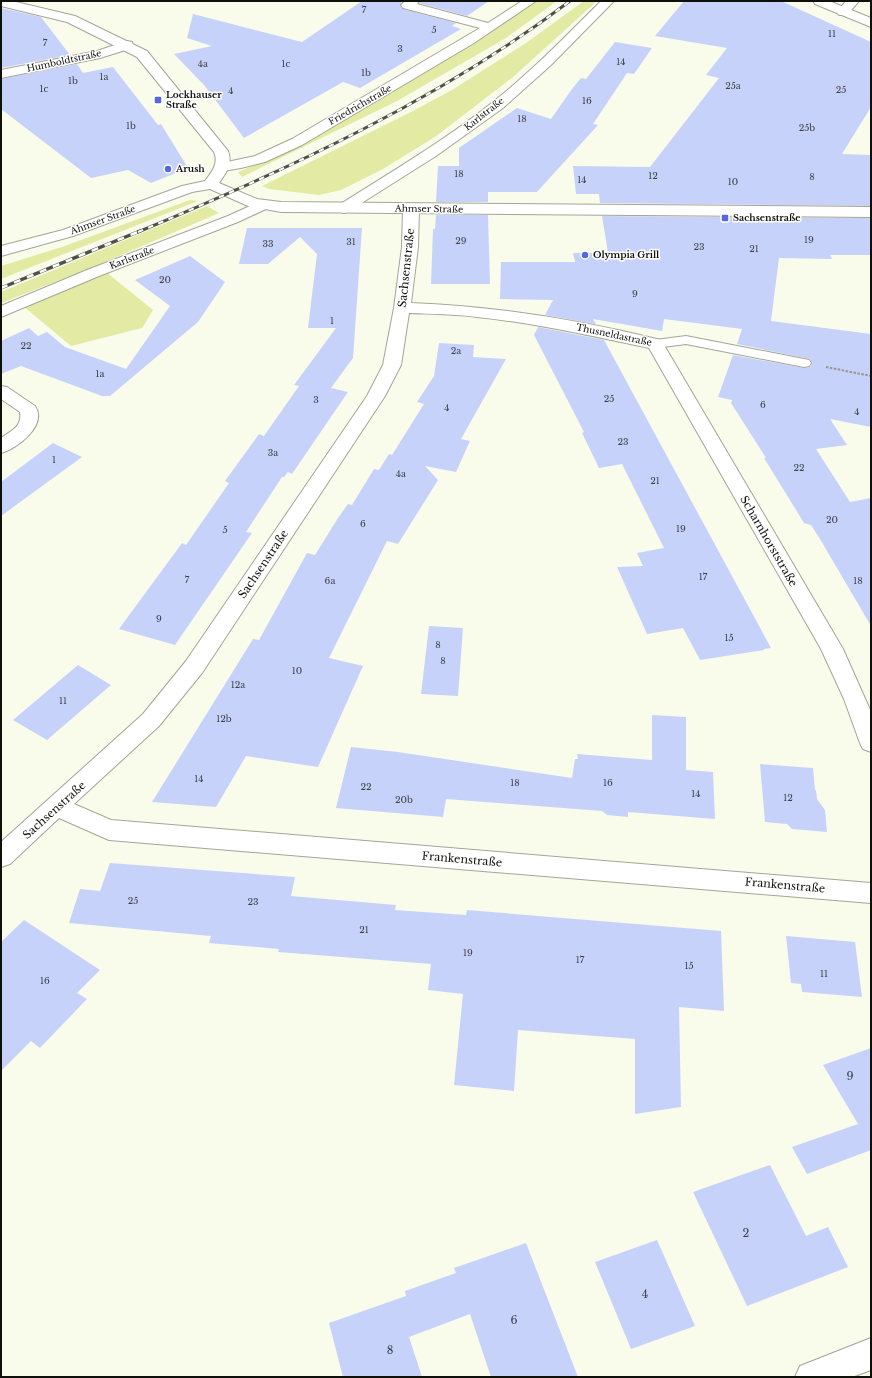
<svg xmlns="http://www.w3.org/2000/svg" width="872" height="1378" viewBox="0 0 872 1378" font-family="'Libre Baskerville',serif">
<rect width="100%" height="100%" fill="#f9fceb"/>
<path fill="#e2eaa3" d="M537,1H557L506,38L397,101L242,177L238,172C287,153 333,126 378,100C432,68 485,36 537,1Z
M584,1H597L513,77L435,137L383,169L341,190L319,195L269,189L262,186L411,112L452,90L526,43Z
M190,200L198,201L1,279V266L62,247Z
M207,206L219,213L98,265L1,303V292Z
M106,272L153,310L142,328L71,346L23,306Z"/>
<path fill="#c7d2fa" d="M362,1H403L400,5L403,9L456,23L452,26L461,29L360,88L343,82L244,138L204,85L174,54L212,46L187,38L193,14L302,42Z
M420,1H489L467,16L419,3Z
M684,1H781L871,42V107L842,154L871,155V206L600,203L599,194H576L573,166L650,167L719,78L706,75L727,48L655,36Z
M1,8L41,17L70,55L1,68Z
M615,42L652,48L634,74L627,73L593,124L598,125L537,192H488V202H436L438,166H459V148L517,108L551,119L572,89L581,78L586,79Z
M77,64L83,73L113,67L158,125L161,124L188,168L151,183L128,170L91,178L1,109V79Z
M436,215H488L490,284H431L433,229H435Z
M602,216L871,218V255H830L832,259L779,258L771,321L871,334V427L830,419L847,445L816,449L850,502L871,498V626L820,539L811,525L804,523L785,492L764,458H766L731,403L732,400L718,397L733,355L804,368L810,367L812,364L810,359L737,344L742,329L664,319L662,331L593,319L596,324L545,315L553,300L500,299L501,262H575L573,253H608Z
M247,228H362L353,358L331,388L348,392L292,474L288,472L284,477H282L246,532L252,533L175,645L119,629L182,543L186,545L229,483L225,481L259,434L264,436L299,386L294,385L336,328H308L317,254L300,237L268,264H239Z
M190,256L225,282L198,322L110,396H102L21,366L1,374V341L29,328L38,336L47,332L65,347L126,369L170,306L135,280Z
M538,327L604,340L771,648L764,649V650L700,660L683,628L647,634L617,567L643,566L637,553L664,548L622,464L599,468L582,433L584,432L534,335Z
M439,343L474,345L473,357L506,359L461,439L470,441L456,472L425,466L438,480L398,544L387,541L329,658L363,666L318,767L246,756L216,807L152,802L253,639L259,640L307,553L315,555L338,518L348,504L352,505L374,469L379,470L389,454L392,455L424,404L417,402L434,376Z
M53,443L82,457L1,516V482Z
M429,626L463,628L458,696L421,694Z
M78,665L111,685L47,740L13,720Z
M652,715L686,717V770L713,772L715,819L628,812V817L607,815L602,811L446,799L443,817L336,808L351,747L398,752L572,778L575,759H578L577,754L652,760Z
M760,764L813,768L815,790H816L817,799L825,810L827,832L792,829L787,824L765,822Z
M110,863L295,877L291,896L396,905L395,910L466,915L467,910L721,931L724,1011L679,1007L681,1107L635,1114V1039L518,1030L514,1091L454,1085L463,994L428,990L431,964L278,952L279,949L209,943L211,936L69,923L80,889L100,891Z
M24,920L100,970L77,993L87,999L40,1048L31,1041L1,1071V942Z
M786,936L855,942L862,997L802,992L801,984L791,983Z
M871,1048V1150L807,1174L792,1147L858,1124L823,1065Z
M770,1165L806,1236L828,1227L848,1267L747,1306L693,1192Z
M657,1240L695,1326L631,1349L595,1262Z
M526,1243L578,1377H491L470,1314L409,1337L422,1377H343L329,1323L406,1296L405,1291L456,1273L454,1268Z"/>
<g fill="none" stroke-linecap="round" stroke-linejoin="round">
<g stroke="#a3a596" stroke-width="2">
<path id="service" d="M686,336L804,359L809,360L811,363L809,366L804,367L686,344L655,348L650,347L648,344L650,341L655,340Z"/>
</g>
<g stroke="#a3a596" stroke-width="2">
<path id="minor" d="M405,1H419L417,4L488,23L522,1H536L474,43L302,145L265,162L241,168L223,171L218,170L216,167L218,164L255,156L292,139L480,28L403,8L401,5Z
M601,1H614L551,65L503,108L436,156L349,211L344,213L339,211L336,208L339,205C391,172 444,141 493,102C531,72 566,36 601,1Z
M846,1H859L847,15H839L837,12Z
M127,41L132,42L133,45L132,48L100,58L1,78V70L97,51Z
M263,200L268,202L271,205L268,208L238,222L99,276L1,317V306L87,270L228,216Z
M411,204L416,206L419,209L418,247L411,303C495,306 579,320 661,340L843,649L871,712V752L863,749L860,743L844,699L821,649L649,348C592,336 535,323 477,317C454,314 432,314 409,313L401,365L385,396L202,673L159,726L74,804L111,820L871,883V903L109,840L59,818L10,864L1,867V842L143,714L186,661L367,396L383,365L394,308L402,247L403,209L406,206Z
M1,386L7,387L35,406C48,425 17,449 1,453V438C12,430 22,427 20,412L1,399Z
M871,1338V1370L852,1377H795L800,1366Z"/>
</g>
<g stroke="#a3a596" stroke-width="2">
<path id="tertiary" d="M1,1H12L75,16L147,51L228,151C233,164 226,173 219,183L257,199L281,202L871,207V217L281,212L248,206L210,189L192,192L73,236L1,256V246L63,230L182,186L205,181C212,172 219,163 214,152L137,57L67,22L1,6Z"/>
</g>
<g stroke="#a3a596" stroke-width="2">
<path id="secondary" d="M813,1H829L871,18V27L815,4Z"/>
</g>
<path stroke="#96988c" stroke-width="2" stroke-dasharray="2.5 1.5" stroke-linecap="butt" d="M826,367L871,376"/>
<use href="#service" fill="#fff" fill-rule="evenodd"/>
<use href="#minor" fill="#fff" fill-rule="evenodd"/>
<use href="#tertiary" fill="#fff" fill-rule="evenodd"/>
<use href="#secondary" fill="#fff" fill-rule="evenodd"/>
<g stroke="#4f5148" stroke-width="3">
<path id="rail-far1" d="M138,232C289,169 439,100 570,1"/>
</g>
<g stroke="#4f5148" stroke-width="3.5">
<path id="rail" d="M1,288L140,231"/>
</g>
<use href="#rail-far1" stroke="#fff" stroke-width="2" stroke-dasharray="5.5" stroke-linecap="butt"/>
<use href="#rail" stroke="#fff" stroke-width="2.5" stroke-dasharray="7" stroke-linecap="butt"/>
</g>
<g fill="#5767de" stroke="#fff" stroke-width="1.5">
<rect x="154" y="96" width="8" height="8" rx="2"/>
<circle cx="168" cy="169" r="4"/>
<rect x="721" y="214" width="8" height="8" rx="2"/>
<circle cx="585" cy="255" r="4"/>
</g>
<g text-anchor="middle" stroke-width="3" stroke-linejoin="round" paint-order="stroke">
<g font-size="9" fill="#3d4046">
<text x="364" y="13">7</text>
<text x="434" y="33">5</text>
<text x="832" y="37">11</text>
<text x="45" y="46">7</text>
<text x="400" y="52">3</text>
<text x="621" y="65">14</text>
<text x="203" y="67">4a</text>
<text x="286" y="67">1c</text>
<text x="366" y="76">1b</text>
<text x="104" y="80">1a</text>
<text x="73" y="84">1b</text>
<text x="733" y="89">25a</text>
<text x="44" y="92">1c</text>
<text x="841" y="93">25</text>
<text x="231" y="94">4</text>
<text x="587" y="104">16</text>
<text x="522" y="122">18</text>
<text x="131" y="129">1b</text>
<text x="807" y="131">25b</text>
<text x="459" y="177">18</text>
<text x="653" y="179">12</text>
<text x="812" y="180">8</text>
<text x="582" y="183">14</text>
<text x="733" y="185">10</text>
<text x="809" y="243">19</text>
<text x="461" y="244">29</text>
<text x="351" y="245">31</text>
<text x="268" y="247">33</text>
<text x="699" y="250">23</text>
<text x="754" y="252">21</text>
<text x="165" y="283">20</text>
<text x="635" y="297">9</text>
<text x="332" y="324">1</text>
<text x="26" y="349">22</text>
<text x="456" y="354">2a</text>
<text x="100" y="377">1a</text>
<text x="609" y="402">25</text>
<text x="316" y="403">3</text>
<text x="763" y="408">6</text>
<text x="447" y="411">4</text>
<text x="857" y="415">4</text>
<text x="623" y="445">23</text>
<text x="273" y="456">3a</text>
<text x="54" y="463">1</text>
<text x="799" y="471">22</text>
<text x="401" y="477">4a</text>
<text x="655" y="484">21</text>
<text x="832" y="523">20</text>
<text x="363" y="527">6</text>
<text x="681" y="532">19</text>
<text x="225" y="533">5</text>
<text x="703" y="580">17</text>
<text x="187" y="583">7</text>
<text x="330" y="584">6a</text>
<text x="858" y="584">18</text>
<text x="159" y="622">9</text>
<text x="729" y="641">15</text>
<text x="438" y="648">8</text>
<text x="443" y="664">8</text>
<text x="297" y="674">10</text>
<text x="238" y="688">12a</text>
<text x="63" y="704">11</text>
<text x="224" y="722">12b</text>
<text x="199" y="782">14</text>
<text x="515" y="786">18</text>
<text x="608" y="786">16</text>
<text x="366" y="790">22</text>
<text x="696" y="797">14</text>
<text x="788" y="801">12</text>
<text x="404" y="803">20b</text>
<text x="133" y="904">25</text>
<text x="253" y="905">23</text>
<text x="364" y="933">21</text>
<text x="468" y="956">19</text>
<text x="580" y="963">17</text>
<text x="689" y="969">15</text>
<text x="824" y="977">11</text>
<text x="45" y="984">16</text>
</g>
<g font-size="9" fill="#0f100a" stroke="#fff">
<text transform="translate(64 61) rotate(-12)" y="3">Humboldtstraße</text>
<text transform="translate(360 105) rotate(-30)" y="3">Friedrichstraße</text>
<text transform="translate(484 114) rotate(-38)" y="3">Karlstraße</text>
<text transform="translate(429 209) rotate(1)" y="3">Ahmser Straße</text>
<text transform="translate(103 220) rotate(-20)" y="3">Ahmser Straße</text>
<text transform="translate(132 258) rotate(-21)" y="3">Karlstraße</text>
<text transform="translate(614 335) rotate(12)" y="3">Thusneldastraße</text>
</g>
<g font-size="9" font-weight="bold" fill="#0f100a" stroke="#fff" text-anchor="start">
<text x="166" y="98">Lockhauser<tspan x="166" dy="10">Straße</tspan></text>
<text x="176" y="172">Arush</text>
<text x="733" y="221">Sachsenstraße</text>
<text x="593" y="258">Olympia Grill</text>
</g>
<g font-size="11" fill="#0f100a" stroke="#fff">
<text transform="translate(406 268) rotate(-84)" y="4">Sachsenstraße</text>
<text transform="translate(769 541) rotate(60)" y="4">Scharnhorststraße</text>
<text transform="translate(263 564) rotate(-56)" y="4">Sachsenstraße</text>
<text transform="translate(54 810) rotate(-42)" y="4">Sachsenstraße</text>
<text transform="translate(462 859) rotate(5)" y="4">Frankenstraße</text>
<text transform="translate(785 885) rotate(5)" y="4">Frankenstraße</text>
</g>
<g font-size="11" fill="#3d4046">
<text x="850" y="1080">9</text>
<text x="746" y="1237">2</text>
<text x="645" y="1298">4</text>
<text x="514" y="1324">6</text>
<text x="390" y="1354">8</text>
</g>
</g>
<rect width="872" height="1378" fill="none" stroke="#0f100a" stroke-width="4"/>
</svg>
